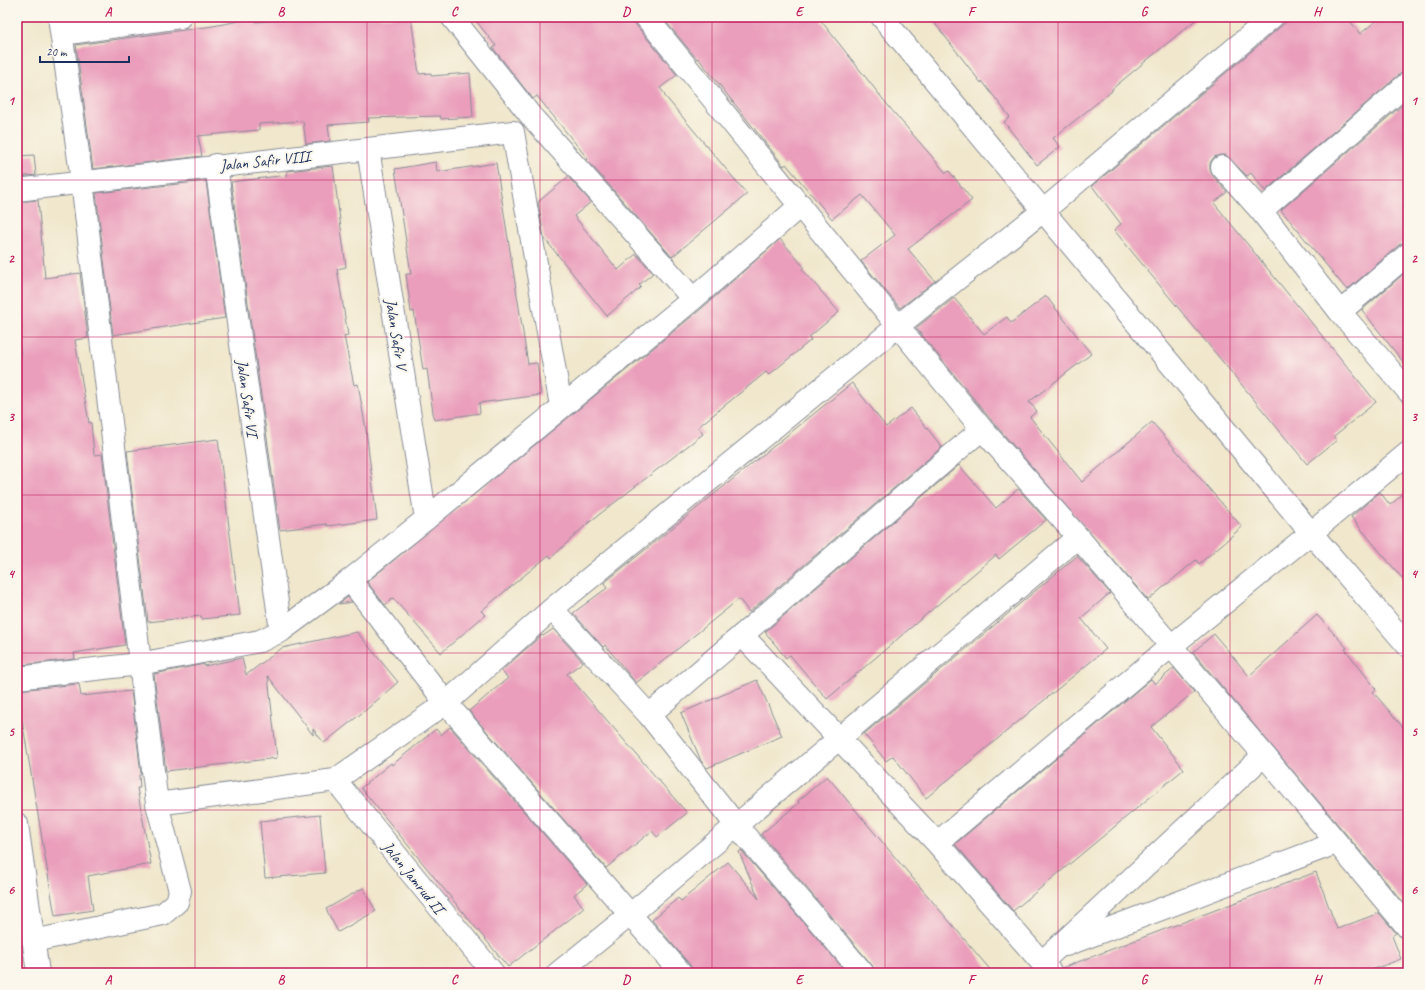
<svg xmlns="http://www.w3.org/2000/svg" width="1425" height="990" viewBox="0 0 1425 990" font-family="Caveat,sans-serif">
<rect width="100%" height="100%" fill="#fbf7ec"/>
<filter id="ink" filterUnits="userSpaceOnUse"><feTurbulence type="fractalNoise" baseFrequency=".025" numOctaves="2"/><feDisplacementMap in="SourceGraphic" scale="8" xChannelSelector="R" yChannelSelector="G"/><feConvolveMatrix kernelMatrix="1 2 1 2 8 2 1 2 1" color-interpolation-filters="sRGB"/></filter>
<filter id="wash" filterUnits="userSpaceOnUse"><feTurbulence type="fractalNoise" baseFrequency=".012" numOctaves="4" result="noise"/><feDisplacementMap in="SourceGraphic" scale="16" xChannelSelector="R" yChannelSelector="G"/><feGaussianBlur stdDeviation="0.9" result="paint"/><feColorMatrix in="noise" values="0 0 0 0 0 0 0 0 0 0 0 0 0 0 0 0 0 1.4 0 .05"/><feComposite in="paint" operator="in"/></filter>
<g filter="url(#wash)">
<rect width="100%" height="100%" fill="#f0e7cc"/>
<g id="blocks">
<path fill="#ea9ebb" d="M311,17H411L419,74L431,73V76L470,73L473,117L441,119L440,116L368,118L369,122L328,125L330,141L306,144L303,121L259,124V130L198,136L202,156L93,169L76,45L213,26L255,18L256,22Z
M473,17H634L636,25L677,75L660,88L665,94L664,95L747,194L672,257L587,160L588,159L537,96L533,99L493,48L496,46Z
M662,17H818L890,108L946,173L949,171L972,200L908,249L935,281L900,308L861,261L895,235L862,195L832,219L786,164L784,166L698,58L697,59Z
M930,17H1199L1112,89V91L1053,138L1060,147L1037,165L1004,122L1010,117L982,81L981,83Z
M1292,17H1347L1360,34L1381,17H1408V71L1400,74L1265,191L1251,173L1247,176L1226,155H1220L1214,157L1210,163V170L1212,175L1227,192L1214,203L1376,402L1334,436L1337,440L1307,464L1114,230L1121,224L1092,186Z
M1408,100V242L1400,244L1347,290L1281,210Z
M34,155L36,175L17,177V156Z
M436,162L437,172L496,163L528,364L537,363L541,395L479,403L480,413L434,420L427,369L423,370L414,311L411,312L406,274H411L395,169Z
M333,166L346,267L337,269L348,335L344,336L354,385L358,384L366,430L377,520L327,526V524L280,530L231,182L287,175V171Z
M568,177L591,202L574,216L618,270L636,254L653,273L639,285L641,287L607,316L544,238L538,202Z
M206,181L225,318L113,335L96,193Z
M38,200L45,278L80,273L88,338L75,340L89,423L91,422L94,455L102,454L125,645L74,653L75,659L22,665L17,623V358H21L17,326V202Z
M780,239L804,267L802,269L839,312L809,337L811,340L769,375L766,372L698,427L703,434L587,524L551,558L549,555L481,611L485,615L441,653L393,598L385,605L367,582L701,309Z
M1408,270V368L1362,310Z
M1046,296L1091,354L1029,402L1037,411L1030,417L1082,482L1152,422L1242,527L1199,564L1196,560L1148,600L992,421L916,328L954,298L984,334L1007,317L1011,323Z
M852,383L886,427L911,408L942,447L749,612L739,599L636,683L605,645L603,647L573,613L607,588L604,583Z
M218,439L240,615L202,619L201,616L148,622L127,451Z
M959,465L996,508L1018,489L1046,520L999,559L996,555L827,699L790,655L786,658L765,632Z
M1408,490V585L1351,517L1380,492L1390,505Z
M1077,556L1110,593L1081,618L1106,649L926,798L893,756L886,761L864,734Z
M348,597L352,602L339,604Z
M1317,615L1347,648L1345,649L1376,689L1373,692L1408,733V908L1193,652L1214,634L1249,676Z
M553,629L583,662L567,674L687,813L657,837L652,831L606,868L469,711L508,678L501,671L542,635L543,636Z
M357,632L398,682L367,709L324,743L313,729V735L268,676L277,758L166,771L154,674L204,664V666L242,658L246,675L282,648Z
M1174,668L1194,692L1151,727L1184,769L1013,911L955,844L1151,679L1155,684Z
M757,680L782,736L707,768L701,761L681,713Z
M79,684L81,696L131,691L141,774L139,775L140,788H137L151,864L88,876L93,910L55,916L17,690Z
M450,727L587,884L574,895L584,908L508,967L361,788L391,763L392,765L436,729L441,735Z
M827,776L872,830L993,973H875L872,965L761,834L799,803L798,801Z
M320,815L325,873L265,878L260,821Z
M741,850L847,973H693L690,965L652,920L678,898L681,901L728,862L759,899L739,852Z
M1316,872L1337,929L1379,913L1396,933L1392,936L1401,959L1364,973H1063L1062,968Z
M363,888L376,911L338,932L326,909Z"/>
</g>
</g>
<g filter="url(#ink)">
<use href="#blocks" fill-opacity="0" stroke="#868b95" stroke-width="1"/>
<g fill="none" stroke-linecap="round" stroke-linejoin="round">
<g stroke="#868b95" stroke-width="24">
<path id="minor" d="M452,17L531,116L693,299
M646,17L982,429L1078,537L1264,755L1408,928
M882,17L1311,533L1408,646
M62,34L180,17
M513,132L561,406
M368,149L426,519
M216,165L281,631
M1222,167L1261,211L1340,312L1408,391
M17,190L513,132
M1261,211L1408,83
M1340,312L1408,254
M350,580L446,703L681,973
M552,609L649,715L736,825L863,973
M742,635L937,843L1051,973
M17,678L139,664L260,641L281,631L350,580L426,519L693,299L801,205
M649,715L982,429
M335,780L493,973
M157,804L335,780L446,703L552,609L899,325L1043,211L1272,17
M17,824L38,973
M937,843L1171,646L1311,533L1408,453
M33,941L163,914L177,902L180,891L157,804L82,181L59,17
M1066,945L1336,843
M1042,962L1264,755
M558,973L631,914L1078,537"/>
</g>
<use href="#minor" stroke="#fff" stroke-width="22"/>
</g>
</g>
<path fill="none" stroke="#c2185b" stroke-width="1" stroke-opacity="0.55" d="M195,17V973M367,17V973M540,17V973M712,17V973M885,17V973M1058,17V973M1230,17V973M17,180H1408M17,337H1408M17,495H1408M17,653H1408M17,810H1408"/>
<g text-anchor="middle" stroke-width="4" stroke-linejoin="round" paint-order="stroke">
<g font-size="16" fill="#1b2f5e" stroke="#fbf7ec">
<text transform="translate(265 160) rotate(-6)" y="6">Jalan Safir VIII</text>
<text transform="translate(397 334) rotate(81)" y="6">Jalan Safir V</text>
<text transform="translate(248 398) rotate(82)" y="6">Jalan Safir VI</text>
<text transform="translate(414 877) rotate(51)" y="6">Jalan Jamrud II</text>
</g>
</g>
<rect width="1425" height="990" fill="none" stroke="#fbf7ec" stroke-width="44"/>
<path d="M40 56v6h89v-6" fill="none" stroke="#1b2f5e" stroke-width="2"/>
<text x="46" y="56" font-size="12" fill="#1b2f5e" stroke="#fbf7ec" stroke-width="3" paint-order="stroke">20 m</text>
<rect x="22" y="22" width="1381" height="946" fill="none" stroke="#c2185b" stroke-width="1.5"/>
<g font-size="13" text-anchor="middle" font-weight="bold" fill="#c2185b">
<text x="108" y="16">A</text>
<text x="281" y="16">B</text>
<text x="454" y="16">C</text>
<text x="626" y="16">D</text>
<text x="799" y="16">E</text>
<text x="971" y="16">F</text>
<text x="1144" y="16">G</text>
<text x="1317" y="16">H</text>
<text x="11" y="105">1</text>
<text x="1414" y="105">1</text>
<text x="11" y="263">2</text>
<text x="1414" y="263">2</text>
<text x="11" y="421">3</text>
<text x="1414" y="421">3</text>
<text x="11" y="578">4</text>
<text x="1414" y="578">4</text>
<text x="11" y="736">5</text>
<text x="1414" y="736">5</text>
<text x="11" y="894">6</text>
<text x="1414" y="894">6</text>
<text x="108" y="984">A</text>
<text x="281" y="984">B</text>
<text x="454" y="984">C</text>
<text x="626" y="984">D</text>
<text x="799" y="984">E</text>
<text x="971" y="984">F</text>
<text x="1144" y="984">G</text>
<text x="1317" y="984">H</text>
</g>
</svg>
